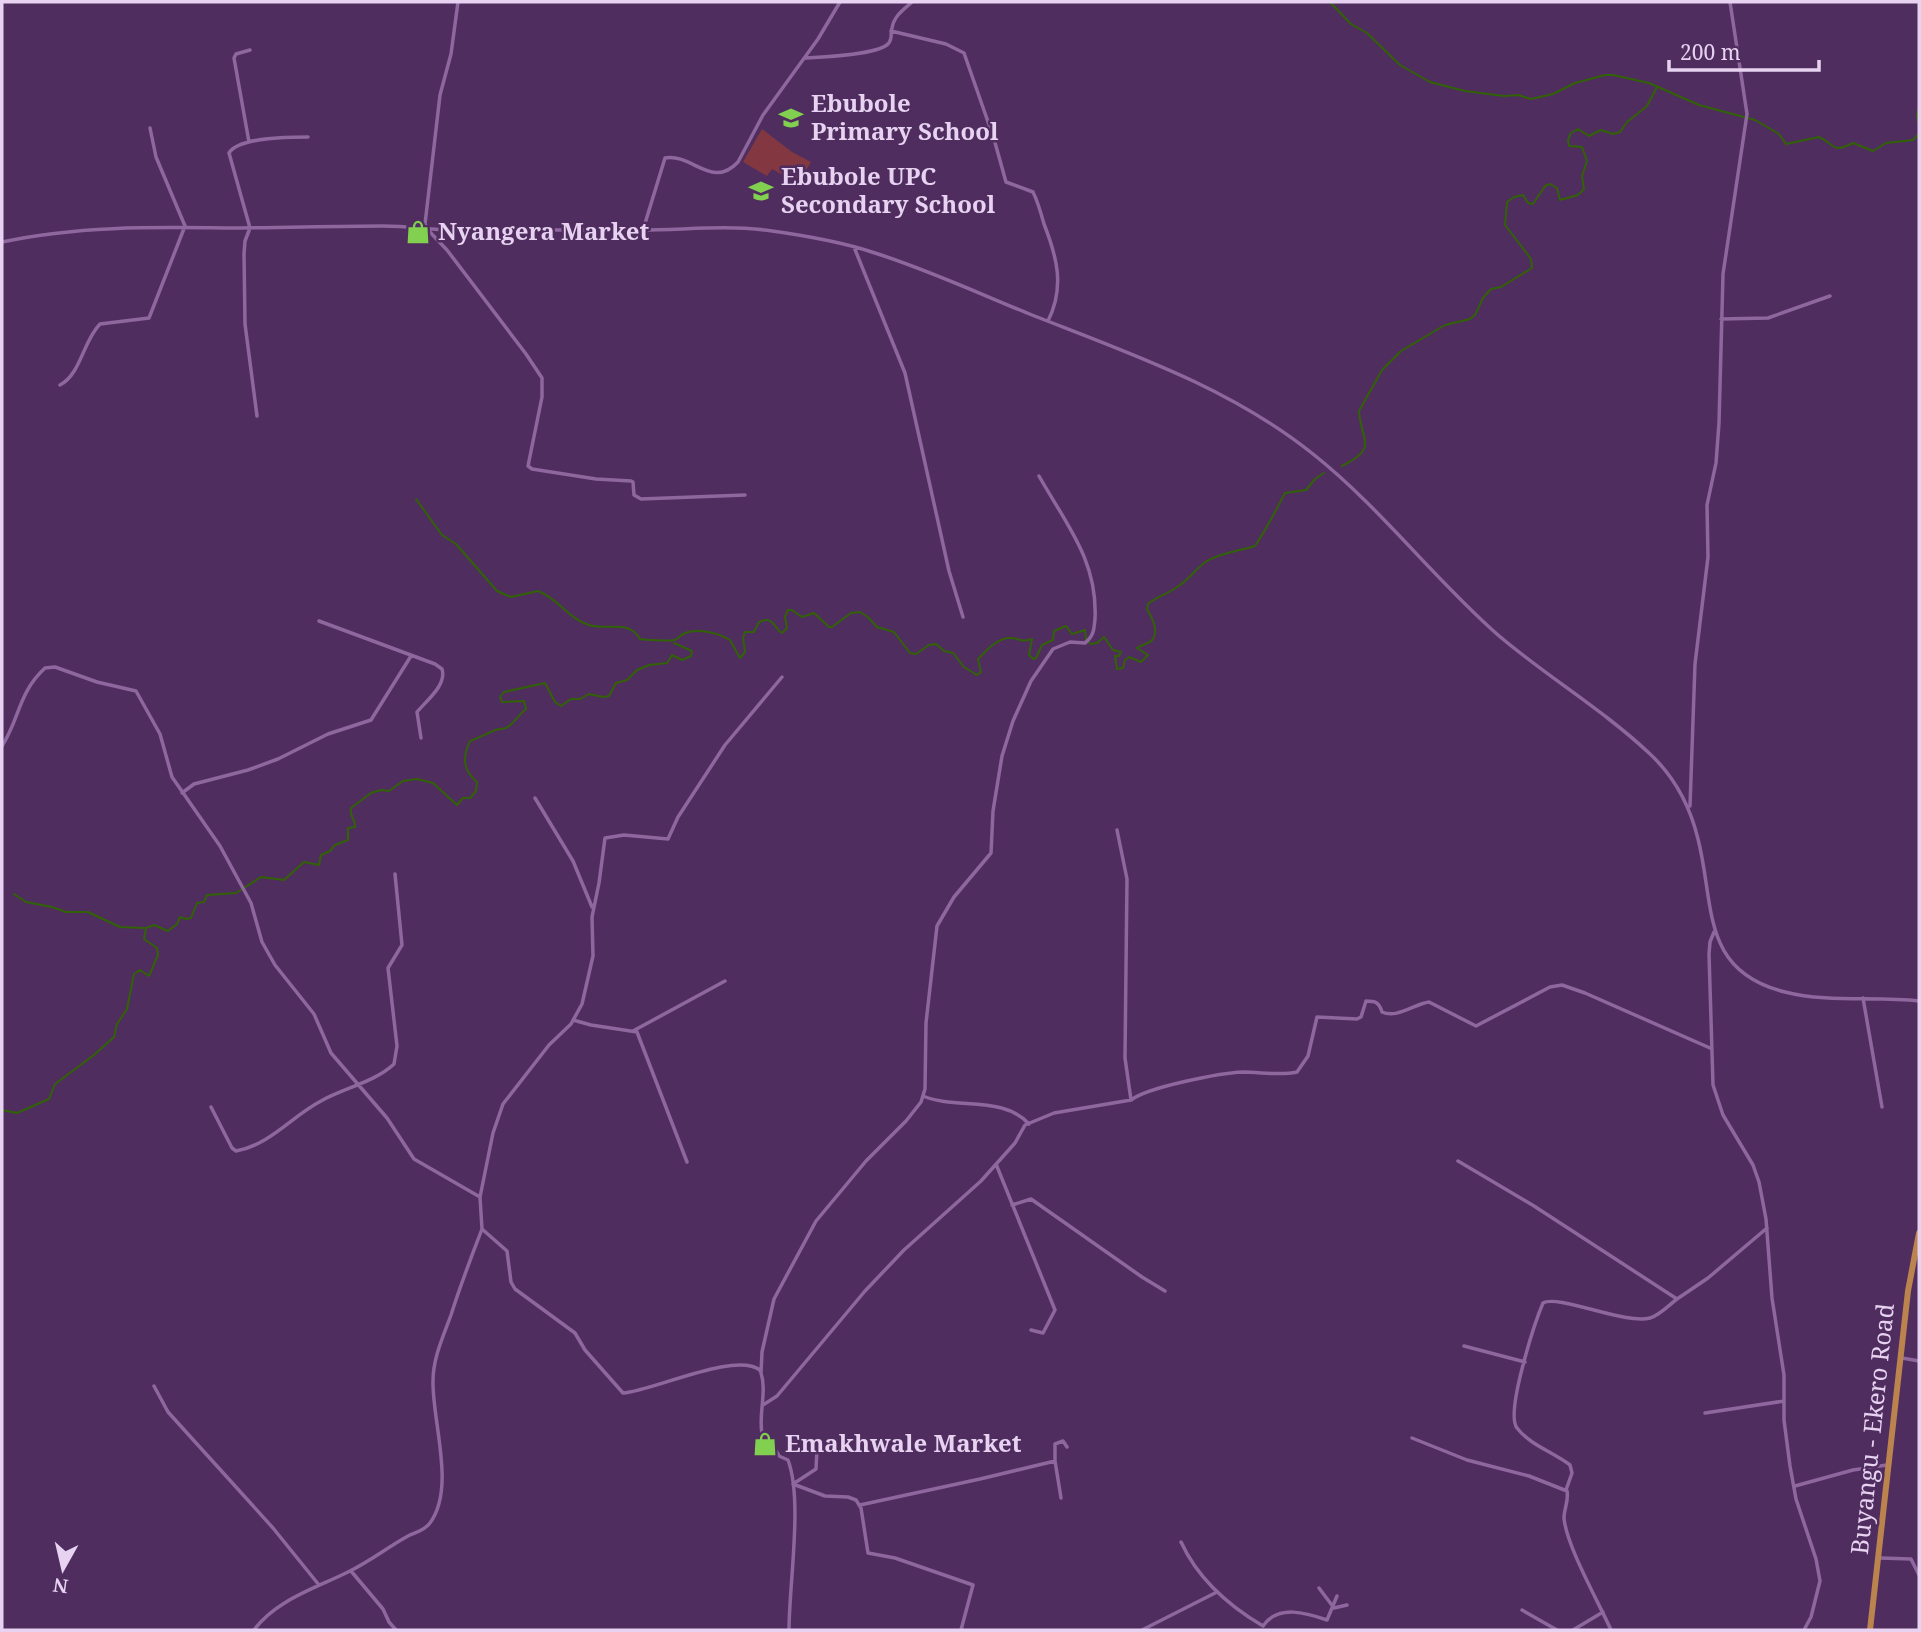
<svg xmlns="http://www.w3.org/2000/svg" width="1921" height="1632" viewBox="0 0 1921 1632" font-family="'Noto Serif',serif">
<rect width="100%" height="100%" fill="#502d5f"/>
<path fill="#833841" d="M762,129L792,152L811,162L798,184L772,169L767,176L743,162Z"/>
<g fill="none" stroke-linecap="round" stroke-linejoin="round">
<path stroke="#316206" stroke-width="2" d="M1330,2L1351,24L1367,33L1400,65L1430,82L1465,91L1504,96L1518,95L1531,99L1553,94L1575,83L1605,75H1613L1649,83L1699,105L1755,120L1779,134L1786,144L1819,137C1835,144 1832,154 1853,143L1873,151L1886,143L1913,140L1919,134
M1919,107L1917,115L1919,126
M1342,466C1379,448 1361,441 1359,411L1382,370L1401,351L1445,325L1470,319L1475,315L1483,298L1491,289L1501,287L1532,268L1531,259L1505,225L1507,202L1514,197L1523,195L1528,203L1533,204L1545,186L1550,184L1557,188L1560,200L1578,195L1584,189L1582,176L1587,161L1582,147L1569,146L1568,140L1571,133L1578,129L1589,136L1601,130L1613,134L1620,132L1627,122L1647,106L1657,87
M416,499L442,535L456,544L497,591L511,597L538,591C559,599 566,617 589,625C608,631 629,619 640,639C645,640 671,641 675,640C678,638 681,635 685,633C698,628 719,633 730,640L740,658L745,652L743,638L745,632H754L759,622C774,615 773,628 782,633L787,628L785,617L788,610H792L802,617L814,613L829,627H832L851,613L860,612L868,617L877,627L894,632L910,653L916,654L929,645L936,644L944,651L953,653L964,667L977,675L981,672L978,659C987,650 997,638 1010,638C1021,638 1018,643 1032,639L1029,655L1033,659L1036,658L1042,645L1053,640L1054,631L1066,626L1072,634L1085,630L1086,640L1091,644L1097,643L1104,637L1113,650L1121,652L1119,656H1115L1117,669L1123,668L1125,660L1129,657L1141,662L1148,655L1137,648C1141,645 1151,643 1153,639C1159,629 1151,616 1147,609L1148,604C1157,596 1168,594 1177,587C1189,580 1196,568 1207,561C1221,553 1239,551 1255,546C1267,528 1275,512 1285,493L1306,490L1315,479L1324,473
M14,894L26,902L52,907L66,912H88L120,927L144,928
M2,1110L17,1113L49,1099L55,1084L94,1055L114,1037L117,1024L127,1009L134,974L140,970L149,976L158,955L157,948L144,939L146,928L154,925L168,931L177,924L180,917L186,919L191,918L197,903L204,902L207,895L236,893L261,877L284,880L304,862L319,865L321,855L330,851L335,845L348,840V828L355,827C356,820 349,816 351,808L371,793L381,790L389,791L403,781L417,779L433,783L457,805L463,798H470L476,791L477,782C463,770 462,758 470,741C479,738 486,734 495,730C498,729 503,729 506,728C514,724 518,715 526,709L524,701L502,702L500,697L504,692L545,683L555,702L561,706L571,699H580L589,694L603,697L609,696L616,683L627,680L637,670L649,665L667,663L672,655L682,660L691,656L692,651L674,643"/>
<path stroke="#8d679d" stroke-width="3.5" d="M458,2L451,54L440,95L425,224L427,229L447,250L526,354L542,378V397L528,466L532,469L596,479L631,481L633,482L634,495L641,499L745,495
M891,31L946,44L964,53L994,139L1006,182L1033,192C1038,202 1041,213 1044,224C1057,257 1065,287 1048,321
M805,58C822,57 877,55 888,44C893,39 890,34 892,28C894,16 903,10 912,2
M249,142L234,58L236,54L250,50
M643,230L665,158C692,153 712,190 738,162L763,115L818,39L840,2
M2,242C76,226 150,227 225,228C278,228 330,226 383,226C405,226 428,229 450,230C514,231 578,229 641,230C683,230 724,225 765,230C802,235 840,241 875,253C929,270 980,294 1032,315C1129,353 1231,388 1313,454C1381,508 1433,578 1498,635C1546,676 1602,709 1649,753C1674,776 1690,806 1698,839C1715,905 1700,971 1785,992C1828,1003 1875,996 1919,1001
M854,247L905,373L949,571L963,617
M1721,319L1768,318L1830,296
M60,385C81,374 83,341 100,324L149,318L185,226L156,157L150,128
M257,416L245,324L244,254L245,241L250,228L229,153C239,137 289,137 308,137
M319,621L435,664L442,669C447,685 427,700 417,712L421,738
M2,746C20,718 18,693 45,668L55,667L97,682L136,691L160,734L172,777L220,846L251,903L262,942L275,965L314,1014L331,1053L387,1118L414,1159L480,1197L482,1229L507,1251L511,1282L515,1289L575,1333L585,1350L623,1393C653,1391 735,1351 760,1370C768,1391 758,1413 762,1434C764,1443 776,1447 779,1456L788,1460C803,1500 789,1584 789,1630
M182,793L194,784L248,770L278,759L328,734L371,720L411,656
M535,798L573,861L592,907
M1690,806L1695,664L1708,557L1707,505L1716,463L1719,423L1723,274L1747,114L1730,2
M1714,932L1710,942L1709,954L1713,1085L1723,1115L1753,1165L1759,1182L1766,1219L1772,1298L1784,1375V1420L1790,1466L1796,1499L1816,1559L1820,1581L1811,1617L1804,1630
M1863,998L1882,1107
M573,1020L591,1025L637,1032L687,1162
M633,1031L725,981
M923,1096C956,1110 1003,1095 1029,1124
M1131,1100C1148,1087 1220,1073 1243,1072C1261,1072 1279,1076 1297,1072L1308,1056L1317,1017L1357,1019L1361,1017L1366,1001C1375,1001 1379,1002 1382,1012C1397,1019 1414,1004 1429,1002L1476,1026L1550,987L1562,985L1585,993L1710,1048
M211,1107L232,1148L236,1151C270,1145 292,1116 321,1101C344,1088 375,1082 394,1064L397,1046L388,968L402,945L395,874
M1458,1161L1534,1206L1677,1299L1708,1278L1767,1228
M996,1164L1055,1310L1043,1333L1031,1330
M480,1197L493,1133L503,1104L549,1045L571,1024L582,1004L593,956L592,917L599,883L605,838L624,835L668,839L678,817L725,745L782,677
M1012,1205L1031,1199L1142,1277L1165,1291
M1464,1346L1525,1362
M1902,1358L1919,1361
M761,1373L762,1352L774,1299L816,1221L866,1161L906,1121L921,1102L925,1089L926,1023L937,926L954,897L991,853L993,811L1002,756L1013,721L1031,681L1053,649L1070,642L1085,643C1094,636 1094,629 1095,619C1098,561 1066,524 1039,476
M154,1386L168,1412L273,1528L319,1585
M763,1405L777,1396L865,1291L904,1250L981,1181L1015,1143L1025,1125L1054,1113L1131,1100L1125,1058L1127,879L1117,830
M1705,1413L1784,1401
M1412,1438L1467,1460L1529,1476L1567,1491C1569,1500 1564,1509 1564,1518C1566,1545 1599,1603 1611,1630
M1055,1461V1444L1063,1441L1067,1447
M793,1484L825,1496L848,1497L856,1500L861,1508L868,1553L895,1558L973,1585L961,1630
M793,1484L816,1469L817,1449L820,1445
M1795,1486L1853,1470L1887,1465
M1566,1490L1572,1473L1570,1465C1553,1452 1530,1445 1517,1428C1505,1413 1535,1322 1543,1303C1558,1294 1625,1325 1650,1318C1660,1315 1669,1305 1677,1299
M860,1505L980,1479L1055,1461L1061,1498
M1181,1542C1198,1579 1229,1606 1263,1626C1278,1604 1307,1613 1327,1620L1337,1596
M1880,1558L1911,1559L1919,1575
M351,1571L383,1609L389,1622L396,1630
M1319,1588L1334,1608
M1334,1608L1347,1605
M1522,1610L1557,1630
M254,1630C276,1600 316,1588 348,1572C369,1562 388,1547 408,1536C416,1532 424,1531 430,1523C456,1488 432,1421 433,1381C433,1358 443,1337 451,1315C460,1286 471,1258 482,1229
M1142,1630L1217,1592
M1573,1630L1603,1612"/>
<path stroke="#bb834e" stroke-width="6" d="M1870,1630L1908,1291L1919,1233"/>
</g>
<defs>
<g id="school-bare" transform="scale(1.89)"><path d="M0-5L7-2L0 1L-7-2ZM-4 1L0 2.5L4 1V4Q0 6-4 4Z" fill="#82d050" stroke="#502d5f" stroke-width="2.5" paint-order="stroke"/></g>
<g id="shop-bare" transform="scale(1.89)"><path d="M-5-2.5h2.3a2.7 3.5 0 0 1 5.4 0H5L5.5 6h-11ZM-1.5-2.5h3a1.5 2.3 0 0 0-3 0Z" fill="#82d050" stroke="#502d5f" stroke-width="2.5" paint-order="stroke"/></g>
</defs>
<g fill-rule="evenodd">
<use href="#school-bare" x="791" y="118"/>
<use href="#school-bare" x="761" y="191"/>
<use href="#shop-bare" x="418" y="232"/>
<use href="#shop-bare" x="765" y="1444"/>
</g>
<g text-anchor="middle" stroke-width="5" stroke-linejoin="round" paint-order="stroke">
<g font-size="24" font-weight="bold" fill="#e7d3f1" stroke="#502d5f" text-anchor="start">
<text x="811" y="112">Ebubole<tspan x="811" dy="28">Primary School</tspan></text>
<text x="781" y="185">Ebubole UPC<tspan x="781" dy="28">Secondary School</tspan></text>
<text x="438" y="240">Nyangera Market</text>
<text x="785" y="1452">Emakhwale Market</text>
</g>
<g font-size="24" fill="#e7d3f1" stroke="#502d5f">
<text transform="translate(1873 1429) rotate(-84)" y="8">Buyangu - Ekero Road</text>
</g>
</g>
<rect width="1921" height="1632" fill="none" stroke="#e7d3f1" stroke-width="7"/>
<g transform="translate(63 1569) rotate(188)" stroke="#502d5f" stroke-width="5" paint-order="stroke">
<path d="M0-5L12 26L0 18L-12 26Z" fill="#e7d3f1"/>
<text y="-10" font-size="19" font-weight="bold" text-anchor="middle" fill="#e7d3f1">N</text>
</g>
<path d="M1669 60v10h150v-10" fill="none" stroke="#e7d3f1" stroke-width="3.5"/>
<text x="1680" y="60" font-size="21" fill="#e7d3f1" stroke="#502d5f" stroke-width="5" paint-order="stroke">200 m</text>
</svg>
